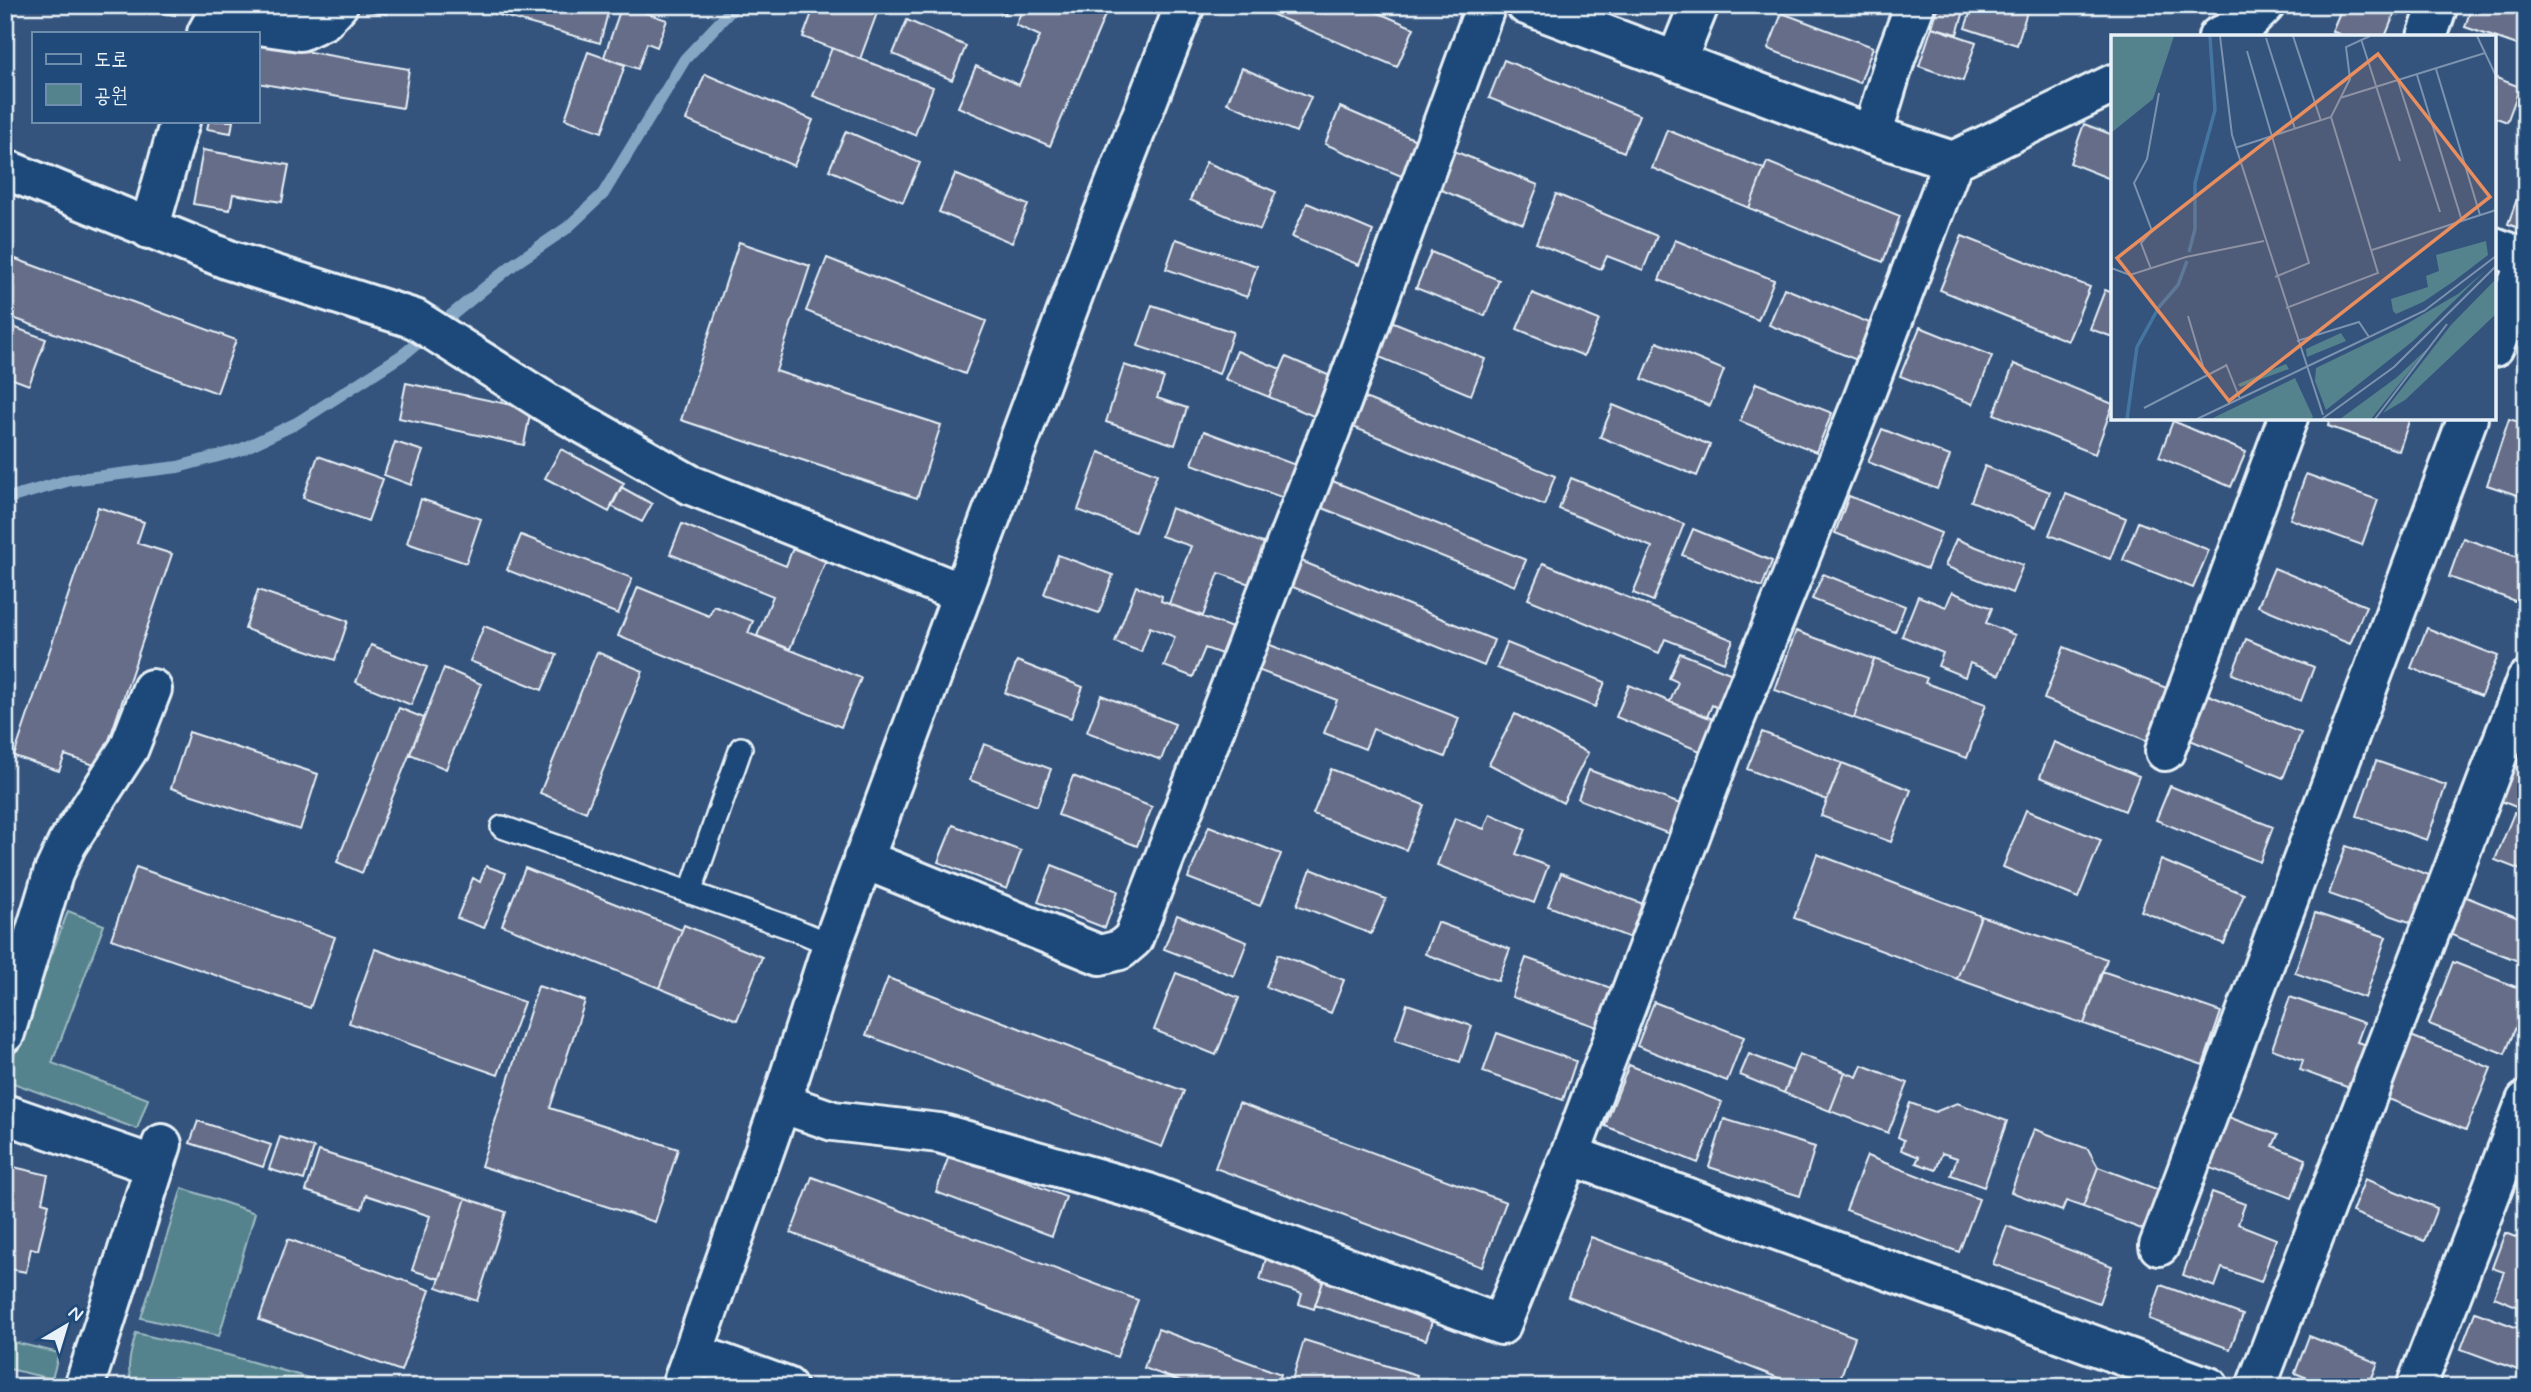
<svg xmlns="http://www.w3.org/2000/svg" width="2531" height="1392" viewBox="0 0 2531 1392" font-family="Mynerve,'Poor Story',sans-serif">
<rect width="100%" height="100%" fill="#34547e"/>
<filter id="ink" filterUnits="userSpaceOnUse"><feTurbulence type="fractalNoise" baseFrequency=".0143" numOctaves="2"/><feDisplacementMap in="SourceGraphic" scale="14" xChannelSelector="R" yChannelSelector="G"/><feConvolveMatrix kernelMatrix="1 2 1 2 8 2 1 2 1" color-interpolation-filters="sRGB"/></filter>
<g filter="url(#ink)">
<path fill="#55838d" stroke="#9ebac2" stroke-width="2" d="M68,911L104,925L52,1063L148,1099L137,1129L5,1080Z
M182,1188L255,1213L219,1336L141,1318Z
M136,1333L228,1355L340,1387H135C123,1372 132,1350 136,1333Z
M5,1340L59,1353L52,1379L5,1368Z"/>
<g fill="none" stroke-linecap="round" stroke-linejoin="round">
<path stroke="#86a7c4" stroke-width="12" d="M5,499L70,480L178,467L240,450L297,423L404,354L514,264L567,228L603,194L685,59L736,5"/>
</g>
<path fill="#666d89" stroke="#e8f1f8" stroke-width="2" d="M125,5H177L175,15Z
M359,5H389L387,14L358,9Z
M489,5H610L600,43L488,12Z
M622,5L667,20L657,47L647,43L638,69L604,57Z
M815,5H880L860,59L803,37Z
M983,5H1009L1005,14Z
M1024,5H1101L1108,8L1050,146L958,107L976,66L1019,85L1040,36L1016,25Z
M1266,5H1360L1414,28L1397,67L1264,11Z
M1661,5H1682L1679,12Z
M1871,5H1892L1890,12Z
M1939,5H1966L1957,34L1932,27Z
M1973,5H2029L2017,45L1965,28Z
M2343,5H2398L2385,37H2345L2332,31Z
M2472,5L2526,6V48L2465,27Z
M1782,13L1873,47L1860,83L1768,49Z
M907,20L966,46L952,80L893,54Z
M1932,27L1976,42L1963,81L1919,66Z
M257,43L409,69L403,108L257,83Z
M832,48L933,87L915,135L813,96Z
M588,52L625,65L602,132L565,119Z
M1504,60L1639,115L1624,152L1489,98Z
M1242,68L1311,97L1296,132L1227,103Z
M705,74L813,120L794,166L686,120Z
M2494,77L2520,87L2507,122L2494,117Z
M1340,107L1421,142L1406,178L1325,144Z
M209,121H233L231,133L207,129Z
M2084,124L2113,135V180L2070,163Z
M1667,130L1764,169L1749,208L1652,168Z
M846,131L920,163L903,202L829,170Z
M203,150L289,165L282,202L233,194L230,210L193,204Z
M1454,151L1538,185L1523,224L1439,189Z
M1206,162L1276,192L1260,230L1190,200Z
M1767,162L1900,216L1883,262L1749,208Z
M955,174L1028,205L1012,243L939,212Z
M2526,174V231L2508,224Z
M1556,194L1657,236L1643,270L1607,256L1601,269L1536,243Z
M1307,203L1373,231L1359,265L1292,237Z
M1962,236L2090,287L2068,341L1940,290Z
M1176,239L1257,266L1247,297L1166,269Z
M1675,240L1774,280L1758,320L1659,280Z
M739,242L810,266L776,371L941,425L917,498L681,420Z
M1431,252L1499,280L1485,316L1416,288Z
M13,258L236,340L217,393L5,315V278Z
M827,258L986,321L965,374L806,311Z
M1784,288L1872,324L1857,360L1769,325Z
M2105,290L2113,293V337L2090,329Z
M1532,293L1599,320L1584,356L1517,329Z
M1152,305L1233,332L1219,374L1138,346Z
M1391,321L1485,359L1471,395L1377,356Z
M5,324L46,339L29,385L5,376Z
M1920,327L1992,356L1973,404L1900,376Z
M1657,342L1724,370L1710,406L1642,379Z
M1237,351L1281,369L1269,397L1225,379Z
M1286,357L1335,378L1318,418L1269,397Z
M2014,364L2113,404L2095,454L1994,414Z
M1124,365L1164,378L1157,398L1187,408L1175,445L1106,422Z
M406,383L531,409L524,445L399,418Z
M1756,383L1832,413L1816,452L1740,421Z
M1365,398L1555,476L1544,505L1353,427Z
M1613,405L1710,445L1697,476L1600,437Z
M2330,418H2410L2399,451L2328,426Z
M2509,419L2526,424V498L2487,485Z
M2173,421L2246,452L2231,487L2159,457Z
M1882,429L1950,456L1937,489L1868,462Z
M1204,431L1301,467L1289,500L1192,464Z
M395,442L423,451L411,485L384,475Z
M561,449L624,483L609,512L545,478Z
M1099,452L1157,474L1135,532L1078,510Z
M318,456L383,479L368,521L303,498Z
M1985,466L2050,492L2036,527L1971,501Z
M2306,474L2378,500L2362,545L2290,519Z
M1571,478L1684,524L1653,601L1633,593L1652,547L1559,509Z
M1330,480L1526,560L1515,586L1320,507Z
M621,487L652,504L642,522L611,506Z
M2066,494L2126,518L2110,559L2049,535Z
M1849,496L1941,533L1927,569L1835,533Z
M421,499L481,519L466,563L407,543Z
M98,507L144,522L137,543L172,554L100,767L65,755L59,771L14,756Z
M1171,508L1271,546L1255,586L1219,573L1203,616L1169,604L1191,546L1161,536Z
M2138,522L2209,550L2193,588L2123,560Z
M682,524L786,566L796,540L829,553L790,649L757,636L773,596L670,554Z
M1693,529L1772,561L1762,587L1682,555Z
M521,535L632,578L618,614L507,570Z
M2463,538L2526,560V605L2449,577Z
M1956,539L2023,565L2012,593L1945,566Z
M1058,555L1113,575L1099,613L1044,594Z
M1299,560L1494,640L1484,666L1288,585Z
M1543,563L1733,640L1724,662L1665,639L1659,653L1528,599Z
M2274,568L2366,606L2350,644L2258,606Z
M1823,574L1905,606L1895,632L1812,599Z
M1136,586L1162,596L1161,601L1240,631L1230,657L1205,648L1193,677L1164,666L1175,637L1150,627L1141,652L1115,642Z
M638,587L709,616L714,606L753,621L748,633L861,678L841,727L618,636Z
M258,590L348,621L335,660L245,629Z
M1952,592L1992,608L1986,623L2015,635L1999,675L1970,663L1965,677L1938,666L1943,653L1902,636L1918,596L1946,607Z
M484,626L557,655L542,690L470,661Z
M2427,628L2498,656L2481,696L2411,668Z
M1796,631L1874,659L1854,718L1775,690Z
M2246,639L2314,667L2301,701L2232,674Z
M1265,643L1459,718L1445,757L1373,729L1365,749L1324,733L1337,700L1255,669Z
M1507,643L1605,682L1595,707L1497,668Z
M371,645L427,667L411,705L356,682Z
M2064,647L2169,689L2148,741L2044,699Z
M597,652L643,671L586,812L540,793Z
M1680,653L1735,675L1721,709L1712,705L1707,717L1670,702L1678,682L1669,678Z
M1874,659L1927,678L1925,683L1986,704L1967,758L1854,718Z
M1017,661L1083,687L1071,718L1005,693Z
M444,668L481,684L446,769L410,754Z
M1629,685L1718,721L1705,753L1616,717Z
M1101,695L1175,724L1161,760L1087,732Z
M2209,695L2301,733L2283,778L2190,740Z
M399,708L424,718L362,873L337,862Z
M1515,714L1588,753L1563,803L1489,764Z
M189,732L318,774L300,830L171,788Z
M1762,732L1842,763L1827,800L1747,769Z
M2054,742L2139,776L2125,811L2040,777Z
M984,744L1051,769L1037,806L970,780Z
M2518,744L2526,747V811L2496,799Z
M2376,761L2446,785L2427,840L2357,816Z
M1842,763L1911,790L1891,842L1821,816Z
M1331,769L1424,805L1406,850L1313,814Z
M1589,770L1683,805L1672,835L1578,799Z
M1073,776L1152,807L1137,846L1058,815Z
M2170,786L2273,827L2260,862L2156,820Z
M2026,810L2101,840L2078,898L2003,867Z
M2514,813L2526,818V872L2495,860Z
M1490,814L1526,829L1516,854L1548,866L1534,903L1437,865L1455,818L1484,829Z
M953,825L1021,851L1007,889L938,862Z
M1209,826L1281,854L1260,906L1188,878Z
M5,845L12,848L5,861Z
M2346,846L2438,878L2421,926L2329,894Z
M1817,854L1981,916L1957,979L1794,918Z
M2161,860L2244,894L2224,944L2141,911Z
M1052,865L1118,891L1105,928L1038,902Z
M486,866L506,873L484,928L457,918L473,878L480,882Z
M136,867L335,937L310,1008L111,939Z
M525,868L682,930L659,988L502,925Z
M1311,869L1386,899L1371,934L1297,905Z
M1561,873L1646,905L1633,939L1548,906Z
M2454,892L2526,921V964L2439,930Z
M2315,913L2386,937L2365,998L2295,973Z
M1177,915L1247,942L1234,976L1164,949Z
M1981,916L2107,959L2084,1024L1957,979Z
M1437,922L1510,949L1498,981L1425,954Z
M684,925L762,957L737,1020L659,988Z
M375,949L524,1002L498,1075L349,1023Z
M1278,954L1344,980L1331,1013L1266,987Z
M1526,958L1614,989L1600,1028L1512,997Z
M2453,962L2526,991V1002L2505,1054L2429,1024Z
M2102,971L2221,1012L2203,1065L2084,1024Z
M1176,973L1239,998L1216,1055L1154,1030Z
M888,978L1184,1091L1162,1147L866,1035Z
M538,986L585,1001L550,1108L678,1149L655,1222L481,1166Z
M2290,997L2364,1023L2357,1042L2370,1046L2355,1090L2300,1070L2303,1060L2272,1049Z
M1654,1002L1744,1037L1727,1081L1637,1046Z
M1407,1004L1472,1026L1460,1062L1395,1040Z
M2401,1032L2491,1068L2466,1130L2376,1094Z
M1497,1033L1576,1061L1563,1100L1483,1072Z
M1749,1054L1793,1071L1784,1093L1740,1075Z
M1799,1054L1845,1072L1830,1111L1784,1093Z
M1629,1065L1722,1102L1698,1163L1605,1126Z
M1862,1065L1908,1083L1888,1133L1830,1111L1845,1072L1857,1077Z
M1239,1103L1506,1202L1482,1267L1215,1168Z
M1910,1103L1935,1112L1957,1103L2007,1121L1984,1187L1951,1175L1957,1158L1942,1153L1936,1170L1916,1163L1919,1157L1901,1150L1904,1140L1898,1137Z
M2228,1117L2278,1135L2273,1146L2306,1159L2292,1198L2210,1168Z
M1724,1119L1815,1147L1800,1196L1709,1167Z
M198,1121L271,1145L263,1167L190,1143Z
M2034,1129L2088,1149L2098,1167L2083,1207L2066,1201L2062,1211L2011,1192Z
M280,1137L314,1148L304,1180L269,1169Z
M319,1151L466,1198L440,1279L412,1270L430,1216L366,1195L362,1209L306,1191Z
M950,1153L1066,1197L1052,1236L936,1192Z
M1867,1156L1979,1199L1959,1252L1846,1210Z
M5,1165L48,1175L42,1202L49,1204L38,1250L31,1248L26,1272L5,1268Z
M2098,1167L2167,1193L2152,1233L2083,1207Z
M812,1177L1138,1300L1117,1357L791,1233Z
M2365,1179L2437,1208L2424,1241L2352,1212Z
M2212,1192L2245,1204L2238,1224L2276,1239L2261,1282L2222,1268L2215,1287L2183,1275Z
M466,1198L506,1212L477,1301L437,1287Z
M2007,1226L2112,1266L2099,1303L1993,1264Z
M2505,1233L2526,1241V1296L2521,1308L2494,1297L2504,1272L2492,1268Z
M1591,1237L1855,1337L1837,1387H1802L1568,1297Z
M288,1239L430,1290L401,1371L259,1320Z
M1267,1255L1326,1273L1314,1309L1299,1304L1302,1294L1260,1280Z
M1326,1273L1436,1309L1426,1340L1315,1305Z
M2161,1285L2243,1315L2230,1349L2149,1319Z
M2475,1312L2526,1331V1373L2461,1349Z
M1158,1329L1281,1374L1277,1387H1196L1144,1368Z
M2309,1336L2378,1363L2368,1387H2329L2295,1373Z
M1304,1340L1417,1375L1414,1387H1290Z"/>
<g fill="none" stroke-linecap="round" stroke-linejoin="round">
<g stroke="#e8f1f8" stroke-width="26">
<path id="service" d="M502,827L794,929L832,945
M690,893L741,748"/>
</g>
<g stroke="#e8f1f8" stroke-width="44">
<path id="minor" d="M1526,5L1872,135L1953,161L2113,84
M207,33L212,24L233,21L300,31L324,20L338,5
M2218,37L2246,24L2265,5
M2427,37L2438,5
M1676,62L1699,5
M1872,135L1896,56L1915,5
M5,169L229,260L415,319L552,406L691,485L961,593
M149,229L180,121
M2494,247L2526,259
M2494,347L2526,262
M2165,751L2288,418
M863,859L1100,955L1120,950L1133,939L1342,400L1486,5
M5,1033L53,874L67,844L129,748L152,689
M781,1103L833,1121L939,1133L1148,1193L1501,1325L1570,1155L1722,751L1862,402L1953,161
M5,1114L155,1166
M1570,1155L2209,1387
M2159,1246L2468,418
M693,1353L787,1387
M84,1387L162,1144
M681,1387L781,1103L832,945L1102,217L1185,5
M2256,1387L2526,680
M2416,1387L2526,1101"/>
</g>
<use href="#service" stroke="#1f4a7a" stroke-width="21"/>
<use href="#minor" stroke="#1f4a7a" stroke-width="38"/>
</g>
</g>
<g transform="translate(2111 35)">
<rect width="385" height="385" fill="#34547e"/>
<path d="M0,1H63L42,64L0,98ZM375,206L377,220L343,246L312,267L285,279L282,276L280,264L317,252L315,241L328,236L325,220ZM374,236L302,306L215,375L204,346L205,333L292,291L347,259ZM385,244V279L294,365L272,378L340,290ZM230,298L235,306L196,322L195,314ZM318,312L260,384H229L285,343ZM175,329L178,334L129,352L127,349ZM184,343L202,382L199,384H100Z" fill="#55838d"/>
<path fill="none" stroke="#4476a1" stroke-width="3.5" d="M78,217L84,194V148L104,75L99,1M16,384L26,312L48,272L67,250L76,226"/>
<path fill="none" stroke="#7c93af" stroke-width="2" d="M109,1L121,100L212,380M182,1L210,86M366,1L385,41M155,3L184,94M250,4L289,126M136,16L198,228L164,242M325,34L369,180M306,40L351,186M287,46L329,177M229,63L374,18M124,113L220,82L239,44L235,12L259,1M261,215L385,175M0,233L19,240L75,222L153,206M40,234L30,208L41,196L23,148L36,124L48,58M175,273L267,238L220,82M77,281L94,338M186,306L248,287L258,302M115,329L129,364M195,332L313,276L385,221M33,373L116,330M86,384L195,332M211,384L283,332L385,231M264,384L336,289"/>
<path fill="#e88e5f" fill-opacity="0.15" stroke="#e88e5f" stroke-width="3.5" d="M267,19L379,162L118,366L6,223Z"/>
<rect width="385" height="385" fill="none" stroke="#e8f1f8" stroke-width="3.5"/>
</g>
<rect width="2531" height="1392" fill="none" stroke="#1f4a7a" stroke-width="28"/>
<rect x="14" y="14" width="2503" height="1364" fill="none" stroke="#e8f1f8" stroke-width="2.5" filter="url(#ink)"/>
<rect x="32" y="32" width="228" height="91" fill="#1f4a7a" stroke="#6f8dac" stroke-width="2"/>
<rect x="46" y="54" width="35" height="10" fill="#1f4a7a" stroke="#6f8dac" stroke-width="2"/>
<text x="94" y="66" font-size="21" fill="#e8f1f8">도로</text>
<rect x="46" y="84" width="35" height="21" fill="#55838d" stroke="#6f8dac" stroke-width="2"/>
<text x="94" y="102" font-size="21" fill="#e8f1f8">공원</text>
<g transform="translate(66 1326) rotate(38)" stroke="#1f4a7a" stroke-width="5" paint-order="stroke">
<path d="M0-5L12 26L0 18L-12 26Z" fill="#e8f1f8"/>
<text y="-10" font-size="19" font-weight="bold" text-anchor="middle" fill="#e8f1f8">N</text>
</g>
</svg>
